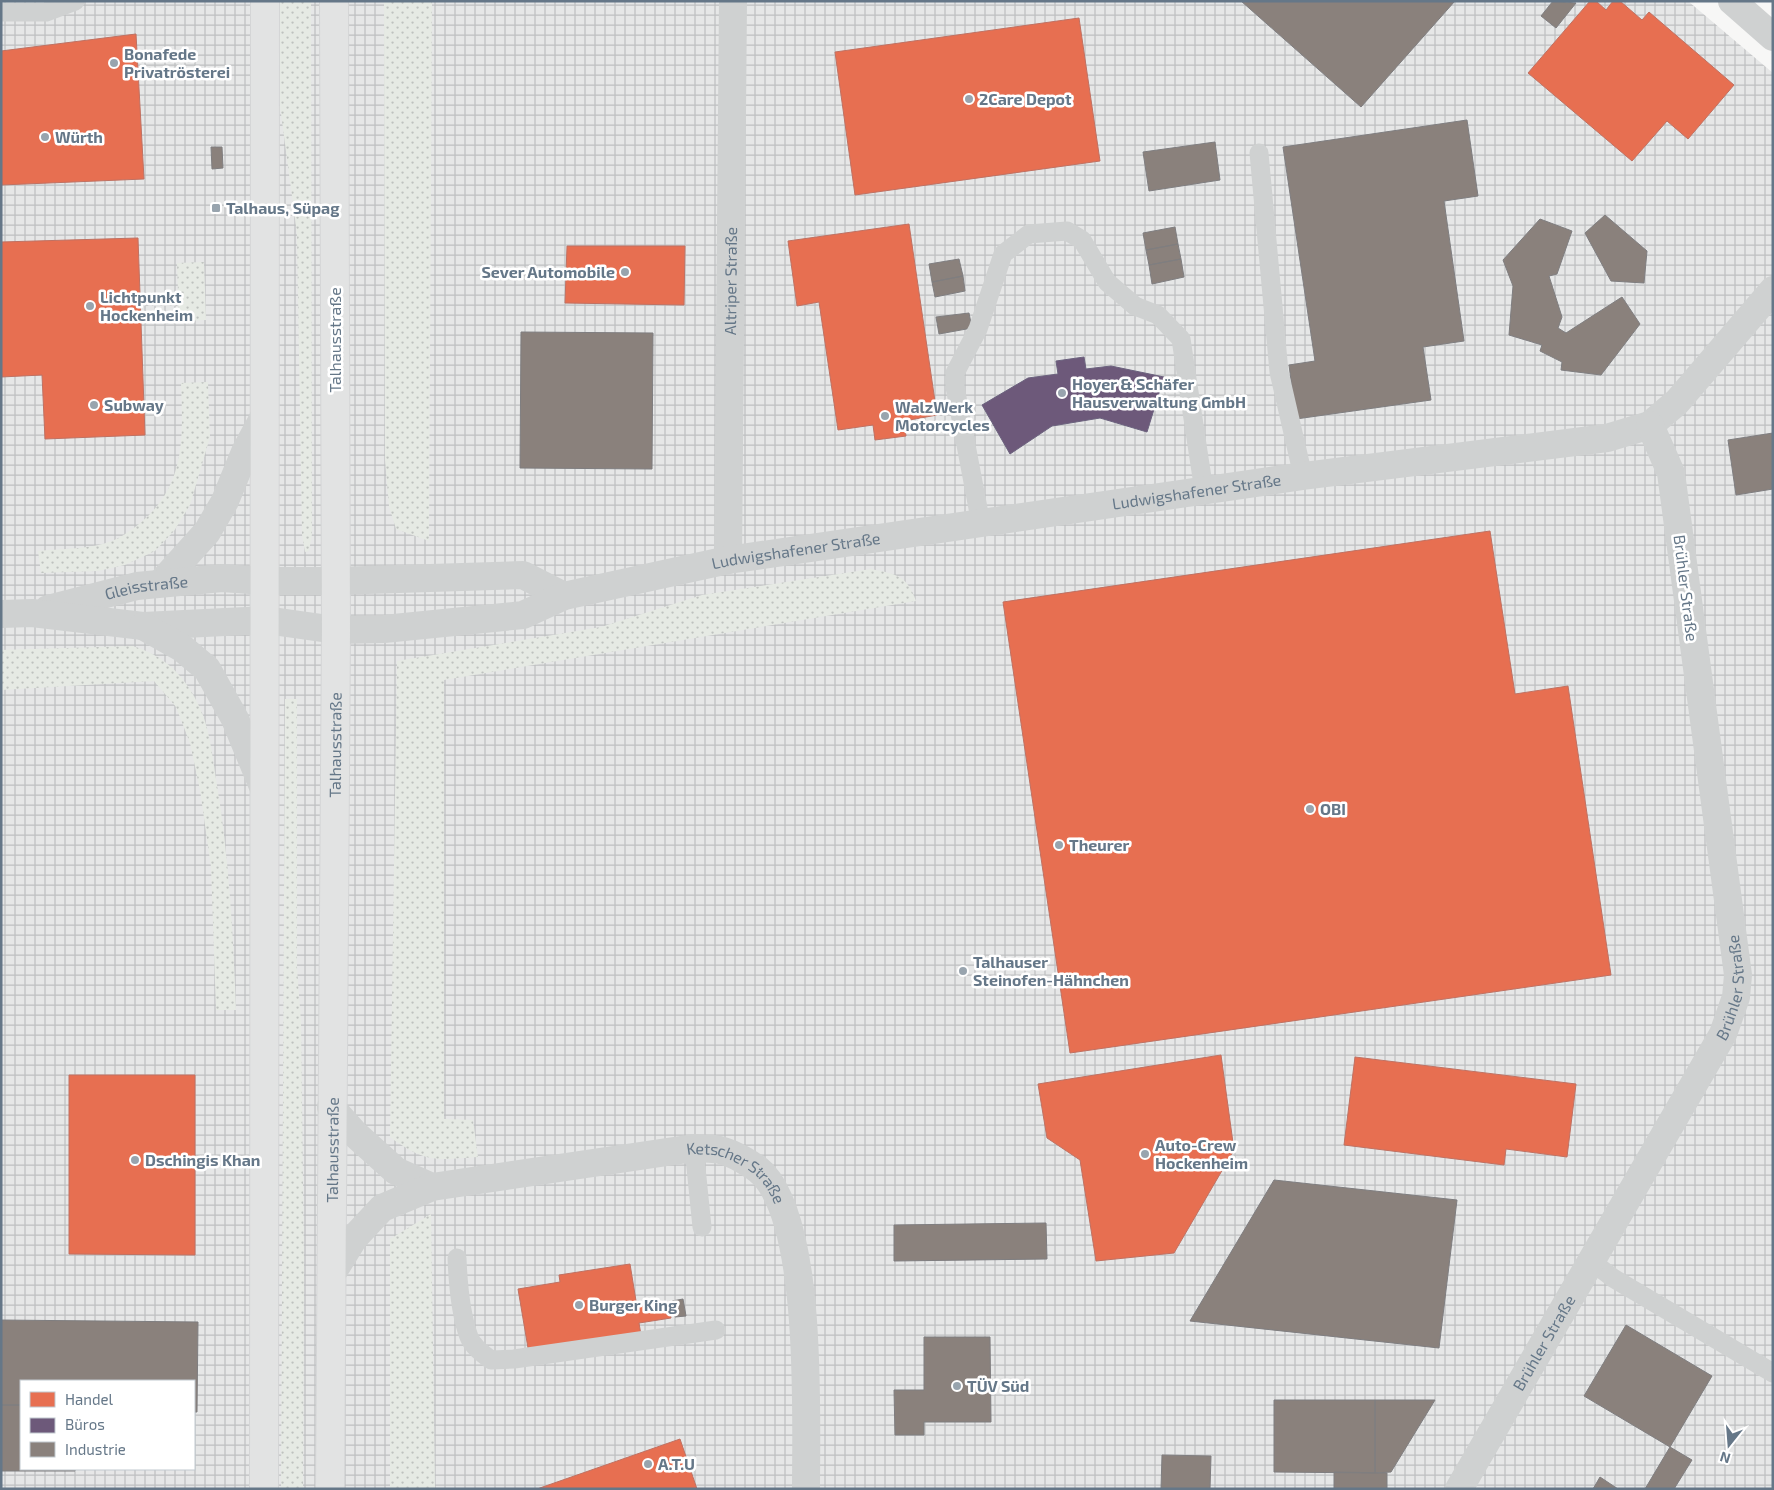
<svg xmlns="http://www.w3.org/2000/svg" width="1774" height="1490" viewBox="0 0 1774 1490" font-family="'Exo 2',sans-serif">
<defs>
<pattern id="industrial-grid" width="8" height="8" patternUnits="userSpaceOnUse" patternTransform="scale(1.25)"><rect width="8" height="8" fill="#e6e7e7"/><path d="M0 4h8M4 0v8" fill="none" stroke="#bec0c1"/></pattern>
<pattern id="grass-dots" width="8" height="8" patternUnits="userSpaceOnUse" patternTransform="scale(1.25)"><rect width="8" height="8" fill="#e6eae4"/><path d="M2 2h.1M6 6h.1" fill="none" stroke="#bec2bf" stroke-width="1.8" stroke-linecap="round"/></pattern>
</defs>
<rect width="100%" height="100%" fill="#f7f7f6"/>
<path fill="url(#industrial-grid)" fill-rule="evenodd" d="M1,1H1688L1773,73V1489H1ZM21,1381H194V1469H21Z"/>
<path fill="url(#grass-dots)" d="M278,1H311L312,534L309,551L305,552L302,535L297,234L278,91Z
M384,1H432L429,541L396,529L389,506L385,460Z
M204,262L206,320L179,321L177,263Z
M208,382L210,437L190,505L174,531L155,551L125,565L98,571L41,573L38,551C58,549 87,549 106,543C118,540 130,531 139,524C186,486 183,438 181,383Z
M871,569C896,574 907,575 916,601L444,680V1119L473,1120L478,1157C436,1160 425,1163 390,1137L397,661L601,627L702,595Z
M132,646C165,655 186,677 200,708C210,730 212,755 216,779C229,855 233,933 236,1010H216L211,867L200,790L190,743L176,707L154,681L1,690V650Z
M285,699H297V968L301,1021L304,1267L303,1489H281Z
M431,1214L435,1489H390V1239Z"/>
<path fill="#e76f51" stroke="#c07162" d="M1590,1H1596L1606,10L1613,1H1620L1642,20L1649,12L1734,85L1688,139L1667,121L1632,161L1528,73Z
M1079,18L1100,161L855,195L835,52Z
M136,34L144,179L1,185V51Z
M909,224L937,415L904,421L906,436L875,440L873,425L838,430L819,302L797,306L788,241Z
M138,238L145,435L45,439L42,375L1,377V242Z
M567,246H685L684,305L565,303Z
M1490,531L1515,694L1568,686L1611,975L1070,1053L1003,602Z
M1221,1055L1234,1150L1174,1253L1096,1261L1080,1160L1047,1138L1038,1084Z
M1355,1057L1576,1084L1567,1157L1506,1149L1504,1165L1344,1145Z
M69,1075H195V1255L69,1254Z
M630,1264L637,1307L668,1302L671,1318L639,1323L641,1335L528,1348L518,1289L560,1282L559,1275Z
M680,1439L697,1489H537Z"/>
<path fill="#6d597a" stroke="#6b627e" d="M1084,357L1086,369L1111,366L1164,377L1147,432L1100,418L1052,426L1010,454L982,405L1028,378L1058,374L1056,361Z"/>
<path fill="#8a817c" stroke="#7f7e80" d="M1241,1H1455L1361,107Z
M1553,1L1576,3L1556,28L1541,16Z
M1467,120L1478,196L1444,201L1464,341L1423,347L1431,400L1296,419L1289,365L1315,361L1283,147Z
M1215,142L1220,180L1149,191L1143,152Z
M211,147H222L223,168L212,169Z
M1605,215L1647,251L1644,283L1611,281L1585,233Z
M1540,219L1572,231L1557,274L1549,276L1562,317L1558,328L1566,333L1622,297L1640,324L1601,375L1561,370L1562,362L1540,351L1542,345L1509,335L1513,286L1503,260Z
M1175,227L1178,244L1146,250L1143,233Z
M1178,244L1181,259L1149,265L1146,250Z
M959,259L963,276L932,282L929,264Z
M1181,259L1184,277L1152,284L1149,265Z
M963,276L965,291L935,297L932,282Z
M969,313L972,328L939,334L936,317Z
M521,332L653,333L652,469L520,468Z
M1773,433V489L1736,495L1728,440Z
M1274,1180L1457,1200L1439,1348L1190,1321Z
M1046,1223L1047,1259L894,1261V1225Z
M683,1299L686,1316L675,1317L672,1301Z
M1,1320L198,1322L197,1412H194V1381H21V1405H1Z
M1626,1325L1712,1376L1670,1447L1584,1396Z
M924,1337H990L991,1422H924V1435H895L894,1390H924Z
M1274,1400H1375V1473L1274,1472Z
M1375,1400H1435L1391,1472L1375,1473Z
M1,1405H21V1469H75V1471H1Z
M1670,1447L1692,1460L1674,1489H1645Z
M1162,1455L1211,1456L1210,1489H1161Z
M1334,1472L1387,1473V1489H1334Z
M1600,1477L1618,1489H1593Z"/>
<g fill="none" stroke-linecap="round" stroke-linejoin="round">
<g stroke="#d4d5d6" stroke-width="30">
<g id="secondary">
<path d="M264,1489L265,1"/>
<path id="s6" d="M330,1489L336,630L334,1"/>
</g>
</g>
<path stroke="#cfd1d1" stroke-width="19" d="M1,12H46L75,1
M1259,153L1279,372L1303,476
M981,524L955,387V373L978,329L1003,254L1029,234L1067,231L1082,240L1107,282L1135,306L1158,315L1181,339L1204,491
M694,1148L702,1227
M457,1258C458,1284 460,1313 469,1337C473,1347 483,1354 491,1360L514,1359L716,1330
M1591,1261L1613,1278L1773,1373"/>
<g stroke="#cfd1d1" stroke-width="28">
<path d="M1732,1L1773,37"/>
<path id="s1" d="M728,560L733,1"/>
<path d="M161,583L207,532L225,501L245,452L265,415"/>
<path id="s2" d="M48,609L137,586L222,578L265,581H335L523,575L564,596"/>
<path id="s3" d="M1,614L32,613L143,626L265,620L336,630L384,629L523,615L564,596L728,560L1303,476L1607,438L1650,425L1677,402L1773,290"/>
<path d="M143,626L182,648L207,669L235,719L264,789"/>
<path d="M331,1107L356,1135L396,1171L432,1187"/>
<path id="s4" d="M333,1272L354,1238L382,1208L432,1187L694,1148C702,1149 712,1148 720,1150C733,1153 754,1165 763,1174C813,1227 806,1416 806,1489"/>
<path id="s5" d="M1459,1489L1723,1034L1736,997L1738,975L1671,473L1650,425"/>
</g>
<use href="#secondary" stroke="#e2e3e3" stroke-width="28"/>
</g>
<g fill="#98a4ae" stroke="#fff" stroke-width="2">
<circle cx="114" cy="63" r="5"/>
<circle cx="969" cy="99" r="5"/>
<circle cx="45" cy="137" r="5"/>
<rect x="211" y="203" width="10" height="10" rx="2.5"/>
<circle cx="625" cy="272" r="5"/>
<circle cx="90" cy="306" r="5"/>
<circle cx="1062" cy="393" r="5"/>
<circle cx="94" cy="405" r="5"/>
<circle cx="885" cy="416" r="5"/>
<circle cx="1310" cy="809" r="5"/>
<circle cx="1059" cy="845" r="5"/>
<circle cx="963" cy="971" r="5"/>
<circle cx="1145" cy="1154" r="5"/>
<circle cx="135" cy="1160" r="5"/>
<circle cx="579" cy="1305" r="5"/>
<circle cx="957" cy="1386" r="5"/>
<circle cx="648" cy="1464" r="5"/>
</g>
<g text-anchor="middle" stroke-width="5" stroke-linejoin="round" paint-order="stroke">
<g font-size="16" font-weight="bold" fill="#657788" stroke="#fff" text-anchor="start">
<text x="124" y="60">Bonafede<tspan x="124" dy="18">Privatrösterei</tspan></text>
<text x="979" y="105">2Care Depot</text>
<text x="55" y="143">Würth</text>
<text x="226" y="214">Talhaus, Süpag</text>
<text x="615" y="278" text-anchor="end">Sever Automobile</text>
<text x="100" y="303">Lichtpunkt<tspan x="100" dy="18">Hockenheim</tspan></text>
<text x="1072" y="390">Hoyer &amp; Schäfer<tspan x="1072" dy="18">Hausverwaltung GmbH</tspan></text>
<text x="104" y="411">Subway</text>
<text x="895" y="413">WalzWerk<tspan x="895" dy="18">Motorcycles</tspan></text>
<text x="1320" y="815">OBI</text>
<text x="1069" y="851">Theurer</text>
<text x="973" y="968">Talhauser<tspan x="973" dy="18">Steinofen-Hähnchen</tspan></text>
<text x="1155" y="1151">Auto-Crew<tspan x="1155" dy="18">Hockenheim</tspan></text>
<text x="145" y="1166">Dschingis Khan</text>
<text x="589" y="1311">Burger King</text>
<text x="967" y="1392">TÜV Süd</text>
<text x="658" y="1470">A.T.U</text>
</g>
<g font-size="16" fill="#657788" stroke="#fff">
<text dy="6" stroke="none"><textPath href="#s1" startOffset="279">Altriper Straße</textPath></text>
<text transform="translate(335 340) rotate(-90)" y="6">Talhausstraße</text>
<text dy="6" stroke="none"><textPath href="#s3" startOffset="1211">Ludwigshafener Straße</textPath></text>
<text dy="6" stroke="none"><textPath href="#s3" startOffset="806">Ludwigshafener Straße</textPath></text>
<text dy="6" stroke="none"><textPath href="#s2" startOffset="101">Gleisstraße</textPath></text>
<text transform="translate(1686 588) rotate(83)" y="6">Brühler Straße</text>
<text dy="6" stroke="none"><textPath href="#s6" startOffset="744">Talhausstraße</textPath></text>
<text dy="6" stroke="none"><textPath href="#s5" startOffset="574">Brühler Straße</textPath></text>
<text dy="6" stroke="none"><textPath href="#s6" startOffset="339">Talhausstraße</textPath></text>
<text dy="6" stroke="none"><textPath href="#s4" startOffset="451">Ketscher Straße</textPath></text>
<text dy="6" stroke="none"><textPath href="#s5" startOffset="169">Brühler Straße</textPath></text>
</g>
</g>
<rect width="1774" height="1490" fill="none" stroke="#657788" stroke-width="5"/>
<rect x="20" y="1380" width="175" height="90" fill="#ffffff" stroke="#c1c9cf"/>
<rect x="30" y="1392" width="25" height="15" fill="#e76f51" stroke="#c1c9cf"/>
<text x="65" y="1405" font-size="15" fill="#657788">Handel</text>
<rect x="30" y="1418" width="25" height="15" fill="#6d597a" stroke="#c1c9cf"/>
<text x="65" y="1430" font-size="15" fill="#657788">Büros</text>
<rect x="30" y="1442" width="25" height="15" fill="#8a817c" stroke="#c1c9cf"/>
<text x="65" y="1455" font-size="15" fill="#657788">Industrie</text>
<g transform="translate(1729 1445) rotate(197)" stroke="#ffffff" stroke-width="4" paint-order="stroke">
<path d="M0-4L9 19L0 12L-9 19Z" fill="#657788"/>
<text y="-8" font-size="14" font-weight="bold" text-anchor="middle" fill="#657788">N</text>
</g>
</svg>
